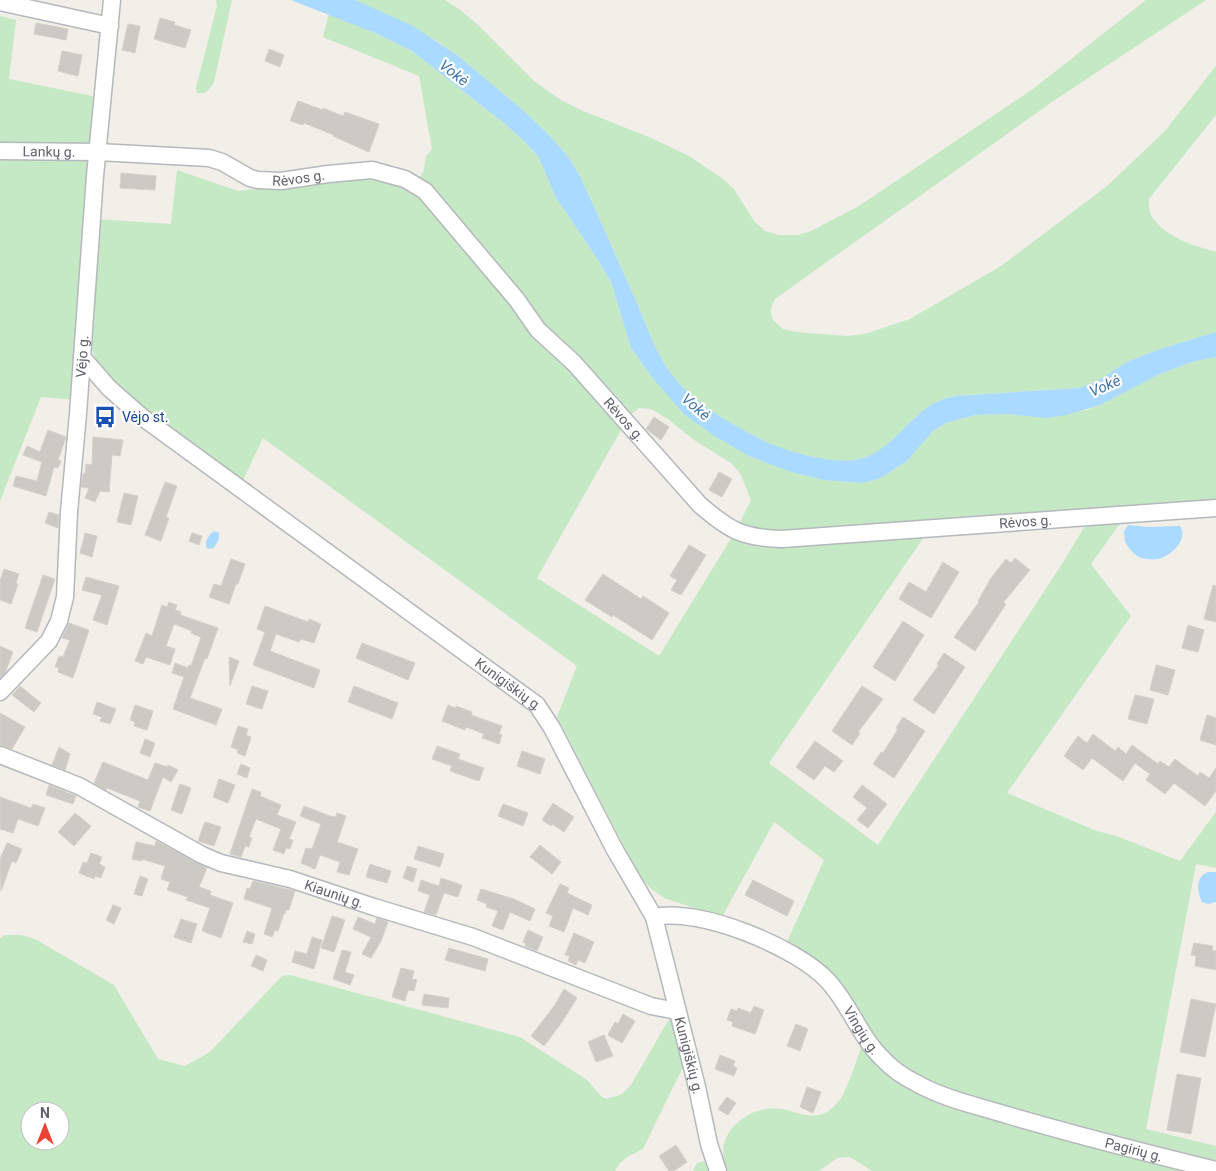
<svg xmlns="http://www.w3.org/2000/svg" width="1216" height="1171" viewBox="0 0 1216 1171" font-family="Roboto,sans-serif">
<rect width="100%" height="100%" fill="#f1efe8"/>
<path fill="#c5e8c5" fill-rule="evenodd" d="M216,0H232L214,82C209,90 207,94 197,93L196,88L217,6Z
M355,0H445L459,9L477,24L534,81L561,100L583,111L649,137L689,156L723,179L734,189L754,221L765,231L779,235H798L811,231L859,206L1033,89L1146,0H1206L1052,102L810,274L775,299L770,311L773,320L783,329L796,332L847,336L865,334L910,319L1001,266L1107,186L1164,132L1216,66V115L1149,199C1149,204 1149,211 1151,215C1165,238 1193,245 1216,252V332L1157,350L1129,361L1097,381L1079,388L956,396C947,398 937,401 928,407C904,424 888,454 856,460C830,465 783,451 761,439C733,425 697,405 677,381C657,358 648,328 636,301C617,259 599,217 580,176L569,158L551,137L524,111L457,55L437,41Z
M329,13L375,33L412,51L505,124L525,142L537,155L543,167L555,196L596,257L611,282L631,348L655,381L749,456L791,472L824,480L862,483L879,479L907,461L933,431L946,423L975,415L1006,414L1023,415L1086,410L1100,405L1158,375L1192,362L1216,357V504L1129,511L1091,564L1131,616L1007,793L1094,830L1119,837L1180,861L1216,812V868L1196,864L1146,1129L1216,1146V1171H872L850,1157L837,1158L819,1171H693L697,1163L704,1161L709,1166H724C723,1156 722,1145 727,1136C737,1117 761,1105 782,1109C797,1112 812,1120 827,1112C832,1109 841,1100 843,1095C853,1074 860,1049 868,1027L833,973L814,957L787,942L824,860L774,822L722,917L664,898L650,888L639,875L557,717L577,666L263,438L243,480C223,466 204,452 184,439C151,416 102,386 91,346L97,219L171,224L177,170L238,191L329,179L374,177L413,189L424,170L426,156L432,149L419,76L323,37ZM639,408L651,409L668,419L694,440L731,463L740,473L751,500L738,527L659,656L537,578L629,416ZM1085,526L1060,567L878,845L769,763L924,537Z
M0,16L16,20L9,79L97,97L75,400L41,397L0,501Z
M6,935H21L35,939L114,985L158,1059L185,1066L210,1052L282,976L290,975L520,1037L587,1080L602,1097L607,1099L622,1094L631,1085L669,1019L674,1025L685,1063L643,1149L627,1157L620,1163L615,1171H0V938ZM30,1111H60V1141H30Z"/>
<path fill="#aadaff" d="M291,0H355L413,26L457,55L524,111L551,137L569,158L580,176C599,217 617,259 636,301C648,328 657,358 677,381C697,405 733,425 761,439C783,451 830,464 856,460C887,454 904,424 928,407C936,401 947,398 956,396L1079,388L1097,381L1129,361L1157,350L1216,332V357L1192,362L1158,375L1100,405L1066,415L1047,418L1006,414L975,415L946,423L933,431L907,461L879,479L862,483L824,480L791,472L749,456L716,437L684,414L655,381L631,348L611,282L596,257L555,196L543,167L537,155L525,142L505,124L412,51L375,33Z
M1128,525L1147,527L1180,526C1189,539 1171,557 1157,559C1153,560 1146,559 1142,558C1134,556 1129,548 1125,542L1124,532Z
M215,531L219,533V539L214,548L208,549L206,547V541L211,533Z
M1208,872H1216V902L1208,904L1202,902C1197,891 1195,877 1208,872Z"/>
<path fill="#cccac5" stroke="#d6d1c6" d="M160,18L175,22L174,25L191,30L185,48L154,39Z
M36,23L68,29L66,40L34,34Z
M128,24L140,26L135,53L122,50Z
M269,49L284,55L280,67L265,61Z
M62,51L82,55L78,76L58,71Z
M298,101L323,110V108L343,116L345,112L379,124L369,152L333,136L334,135L304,123L303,125L290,121Z
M121,173L156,176L155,190L120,188Z
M654,417L669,427L661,440L646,429Z
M48,430L66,437L58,460L61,461L58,468L54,467L46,496L13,486L16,476L37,481L42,462L23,455L27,446L40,452Z
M93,437L123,440L120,456L112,455L109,492L100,491L95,502L85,498L89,488L81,487L83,474H85L86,464L92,465Z
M719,472L732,479L722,497L709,490Z
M165,482L177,486L166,517L169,518L161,541L145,535Z
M124,493L138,496L131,525L117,522Z
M49,512L59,515L58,528L45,523Z
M85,533L97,536L92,557L80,553Z
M192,533L202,536L199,545L189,541Z
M689,545L706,555L681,595L671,590L677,580L670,576Z
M1015,558L1030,570L1003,603L1006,604L975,651L954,637L979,602L978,601L991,578L1006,559L1011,563Z
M231,559L245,564L238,584H236L229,604L209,597L214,584L221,586Z
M943,562L959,572L931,618L899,599L909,582L926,592Z
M4,569L19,574L16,583L18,584L11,604L0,600V581Z
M603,574L641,599L643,596L669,613L652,640L613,615L612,617L585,600Z
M43,575L55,579L37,632L25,628Z
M86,577L119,586L107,625L93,620L102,595L82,590Z
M1213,585L1216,586V622L1204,619Z
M169,602L177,605L175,610L181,612L180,615L218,628L207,659L205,658L190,698L222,709L216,725L173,709L184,677L172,673L175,663L188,668L189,665L191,666L201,637L191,633L192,631L174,624L166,646L175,649L170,665L146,657L143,664L135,661L146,633L152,636L162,605L167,607Z
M265,606L308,622L309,619L321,624L314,643L301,639L299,642L276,634L270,651L320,670L314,688L253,665L265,632L257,629Z
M903,621L924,635L895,681L873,667Z
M69,623L89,630L73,678L58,672L59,668L55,667L59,656L63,657L70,640L62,638Z
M1188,625L1204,630L1198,652L1182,648Z
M362,643L415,663L408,680L356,658Z
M0,646L13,652L5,673L0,678Z
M944,653L965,667L934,714L913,700L939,665L937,664Z
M229,657L239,661L230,686Z
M1156,665L1175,670L1168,695L1150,690Z
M20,686L41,703L34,712L12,695Z
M252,686L268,691L262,709L246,704Z
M354,686L398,703L392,719L348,702Z
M862,686L883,699L858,732L860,733L852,745L832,731Z
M1135,695L1154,699L1147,724L1128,719Z
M97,702L116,709L110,724L100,721L102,717L93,714Z
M135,705L153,711L147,730L134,726L135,722L130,720Z
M448,705L455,708L456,706L472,712L471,715L502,726L499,734L502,735L499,744L482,738L484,734L466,727L465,730L442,721Z
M0,713L25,727L12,749L0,745Z
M1207,715L1216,718V745L1200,740Z
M903,717L925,731L894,778L873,764L881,752L883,753L898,729L896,728Z
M238,726L248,729L246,735L251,737L245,756L237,753L238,750L231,747Z
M1093,734L1115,751L1118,747L1126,754L1132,745L1158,764L1160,761L1169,767L1175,759L1198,776L1200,772L1209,778L1216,768V791L1205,806L1174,783L1165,794L1146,780L1150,774L1135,763L1123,781L1092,758L1083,770L1064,756L1078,736L1087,743Z
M145,739L155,743L150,757L140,753Z
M815,741L843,761L834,772L825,766L814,780L796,767Z
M437,746L460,754L458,759L484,768L479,781L450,771L452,766L432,759Z
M59,747L70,754L65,770L52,765Z
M522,751L545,759L540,774L517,766Z
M103,762L148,780L155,763L167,767L168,765L178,770L171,782L163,777L150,811L138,807L140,801L107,788L106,790L94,783Z
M241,764L250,768L247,778L237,774Z
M219,779L235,785L228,803L213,797Z
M180,784L191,788L182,814L171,810Z
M49,785L76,796L73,804L46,795Z
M862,785L887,804L868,828L857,820L867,808L853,797Z
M252,789L261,792L260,796L281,805L277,815L296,822L289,839L293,840L290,849L286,848L284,854L273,850L281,829L256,819L249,837L252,838L249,847L245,846L241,857L230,854Z
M0,797L31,808L33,804L45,808L38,826L18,819L13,833L0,829Z
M553,803L574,817L564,832L552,824L551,826L542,820Z
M503,804L528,813L523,826L498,816Z
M304,806L330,816L336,817L337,813L346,816L337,842L358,849L349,875L337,872L340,862L320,855L315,869L301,863L306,848L312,849L321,824L300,816Z
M75,813L91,826L74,846L58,832Z
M205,822L221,827L214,846L198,841Z
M156,841L207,868L199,887L211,891L210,895L233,903L221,938L202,931L210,908L186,900L188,897L167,890L170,882L161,879L165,866L142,859V861L132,859L136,842L155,846Z
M7,843L22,849L16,863L12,861L1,891L0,859Z
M540,845L561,862L552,874L530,857Z
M418,846L444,854L440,867L414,859Z
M91,853L102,857L99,864L105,867L101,878L95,876L94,879L79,873L83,862L87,863Z
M370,864L391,871L387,883L366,877Z
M407,866L417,869L413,882L403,878Z
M140,876L148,879L142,896L134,894Z
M441,878L462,885L458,897L444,893L436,915L424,912L430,895L418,891L421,880L439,886Z
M753,880L794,901L787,916L745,895Z
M253,881L295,891L289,910H286L285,914L284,913L278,931L275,930L272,937L264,934L272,908L244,899L247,888L250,889Z
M560,884L569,888L567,893L592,905L588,915L573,908L564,932L549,926L553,916L546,913Z
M481,889L514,899L535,909L530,921L510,912L503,930L492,926L498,911L486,907L487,904L477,900Z
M113,905L121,908L114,924L106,920Z
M332,916L345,920L334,952L321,948Z
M358,917L375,924L377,918L388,922L381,941L371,958L362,954L371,937L353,929Z
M181,919L197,924L191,943L174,937Z
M528,930L543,937L537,951L525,946L526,943L523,942Z
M247,931L255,934L252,944L243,942Z
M574,933L594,942L585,963L578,960L576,965L568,961L570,956L565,955Z
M312,937L322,940L314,969L292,962L295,951L307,954Z
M1194,943L1213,946L1212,950L1216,951V970L1195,966L1196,956L1191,955Z
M449,948L488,959L485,971L445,960Z
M342,950L351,952L345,972L354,975L350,985L333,979Z
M256,955L267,960L263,971L251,966Z
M401,968L414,971L412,979L417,980L414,991L408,990L405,1001L392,997Z
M564,989L577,998L562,1022L544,1046L531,1036L555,1005Z
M424,994L449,998L448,1008L422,1005Z
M1191,999L1216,1004L1205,1057L1180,1052Z
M754,1006L764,1010L755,1034L732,1026L733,1022L727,1020L731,1009L737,1011L738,1008L751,1013Z
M623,1014L635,1021L622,1043L608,1035L615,1022L618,1024Z
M796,1024L808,1029L800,1051L787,1046Z
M604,1035L613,1056L596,1062L588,1042Z
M720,1055L735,1061L733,1066L737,1068L734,1076L715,1069Z
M1177,1074L1201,1078L1191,1134L1167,1130Z
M807,1087L821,1092L813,1113L800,1107Z
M727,1097L736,1103L728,1115L718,1109Z
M676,1145L687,1162L674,1171H669L659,1156Z"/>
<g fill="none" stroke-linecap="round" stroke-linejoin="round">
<g stroke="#b5b8bc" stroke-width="19">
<g id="minor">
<path d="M0,2L110,26"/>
<path id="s1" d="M0,151L98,152L209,158L222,162L250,178L258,180L281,181L328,174L372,170L405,179L425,191L517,300L538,330L574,363L700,505C729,530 742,538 782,539L1216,508"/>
<path id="s2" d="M82,357L109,388L142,417L537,705L552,728L615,850L654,917L697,1087L709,1144L718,1171"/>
<path id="s3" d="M0,692L49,641L59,621L65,597L69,512L78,414L95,176L112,0"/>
<path id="s4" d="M0,755L79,786L202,855L221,863L290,879L374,907L473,937L651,1006L677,1011"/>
<path id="s5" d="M654,917C699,907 796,947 827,980C850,1004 860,1038 884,1060C893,1070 906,1078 918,1084C945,1099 978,1106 1007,1115C1076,1135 1146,1153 1216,1170"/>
</g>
</g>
<use href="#minor" stroke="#fff" stroke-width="16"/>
</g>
<defs>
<g id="bus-bare" transform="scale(1.725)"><path d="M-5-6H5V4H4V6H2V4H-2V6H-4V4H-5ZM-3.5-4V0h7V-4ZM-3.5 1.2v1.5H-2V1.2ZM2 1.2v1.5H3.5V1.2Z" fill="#1a4fb4" stroke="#fff" stroke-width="2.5" paint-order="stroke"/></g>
</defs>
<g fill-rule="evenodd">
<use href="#bus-bare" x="105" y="417"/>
</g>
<g text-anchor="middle" stroke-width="4.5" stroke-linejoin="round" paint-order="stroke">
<g font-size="14" fill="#5f6368" stroke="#fff">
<text dy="5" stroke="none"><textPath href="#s1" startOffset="49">Lankų g.</textPath></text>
<text dy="5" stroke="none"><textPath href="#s1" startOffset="304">Rėvos g.</textPath></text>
<text dy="5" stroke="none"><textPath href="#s3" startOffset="359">Vėjo g.</textPath></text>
<text dy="5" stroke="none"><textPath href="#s1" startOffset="739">Rėvos g.</textPath></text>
<text dy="5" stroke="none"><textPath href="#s1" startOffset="1189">Rėvos g.</textPath></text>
<text dy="5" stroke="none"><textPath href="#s2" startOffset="539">Kunigiškių g.</textPath></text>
<text dy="5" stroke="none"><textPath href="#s4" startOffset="364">Kiaunių g.</textPath></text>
<text dy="5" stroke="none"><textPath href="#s5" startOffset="250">Vingių g.</textPath></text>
<text dy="5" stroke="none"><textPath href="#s2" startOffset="959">Kunigiškių g.</textPath></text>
<text dy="5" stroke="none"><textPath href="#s5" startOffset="555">Pagirių g.</textPath></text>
</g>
<g font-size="14" fill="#164399" stroke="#fff" text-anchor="start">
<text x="122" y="422">Vėjo st.</text>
</g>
<g font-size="15" font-style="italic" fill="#4174aa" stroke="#fff">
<text transform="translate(454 73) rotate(38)" y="5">Vokė</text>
<text transform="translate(1105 386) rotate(-24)" y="5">Vokė</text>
<text transform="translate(696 407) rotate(41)" y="5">Vokė</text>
</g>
</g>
<g transform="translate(45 1126)"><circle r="24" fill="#ffffff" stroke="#bfc1c3"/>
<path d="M0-4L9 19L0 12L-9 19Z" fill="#ea4335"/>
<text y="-8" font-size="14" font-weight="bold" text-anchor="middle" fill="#5f6368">N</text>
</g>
</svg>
